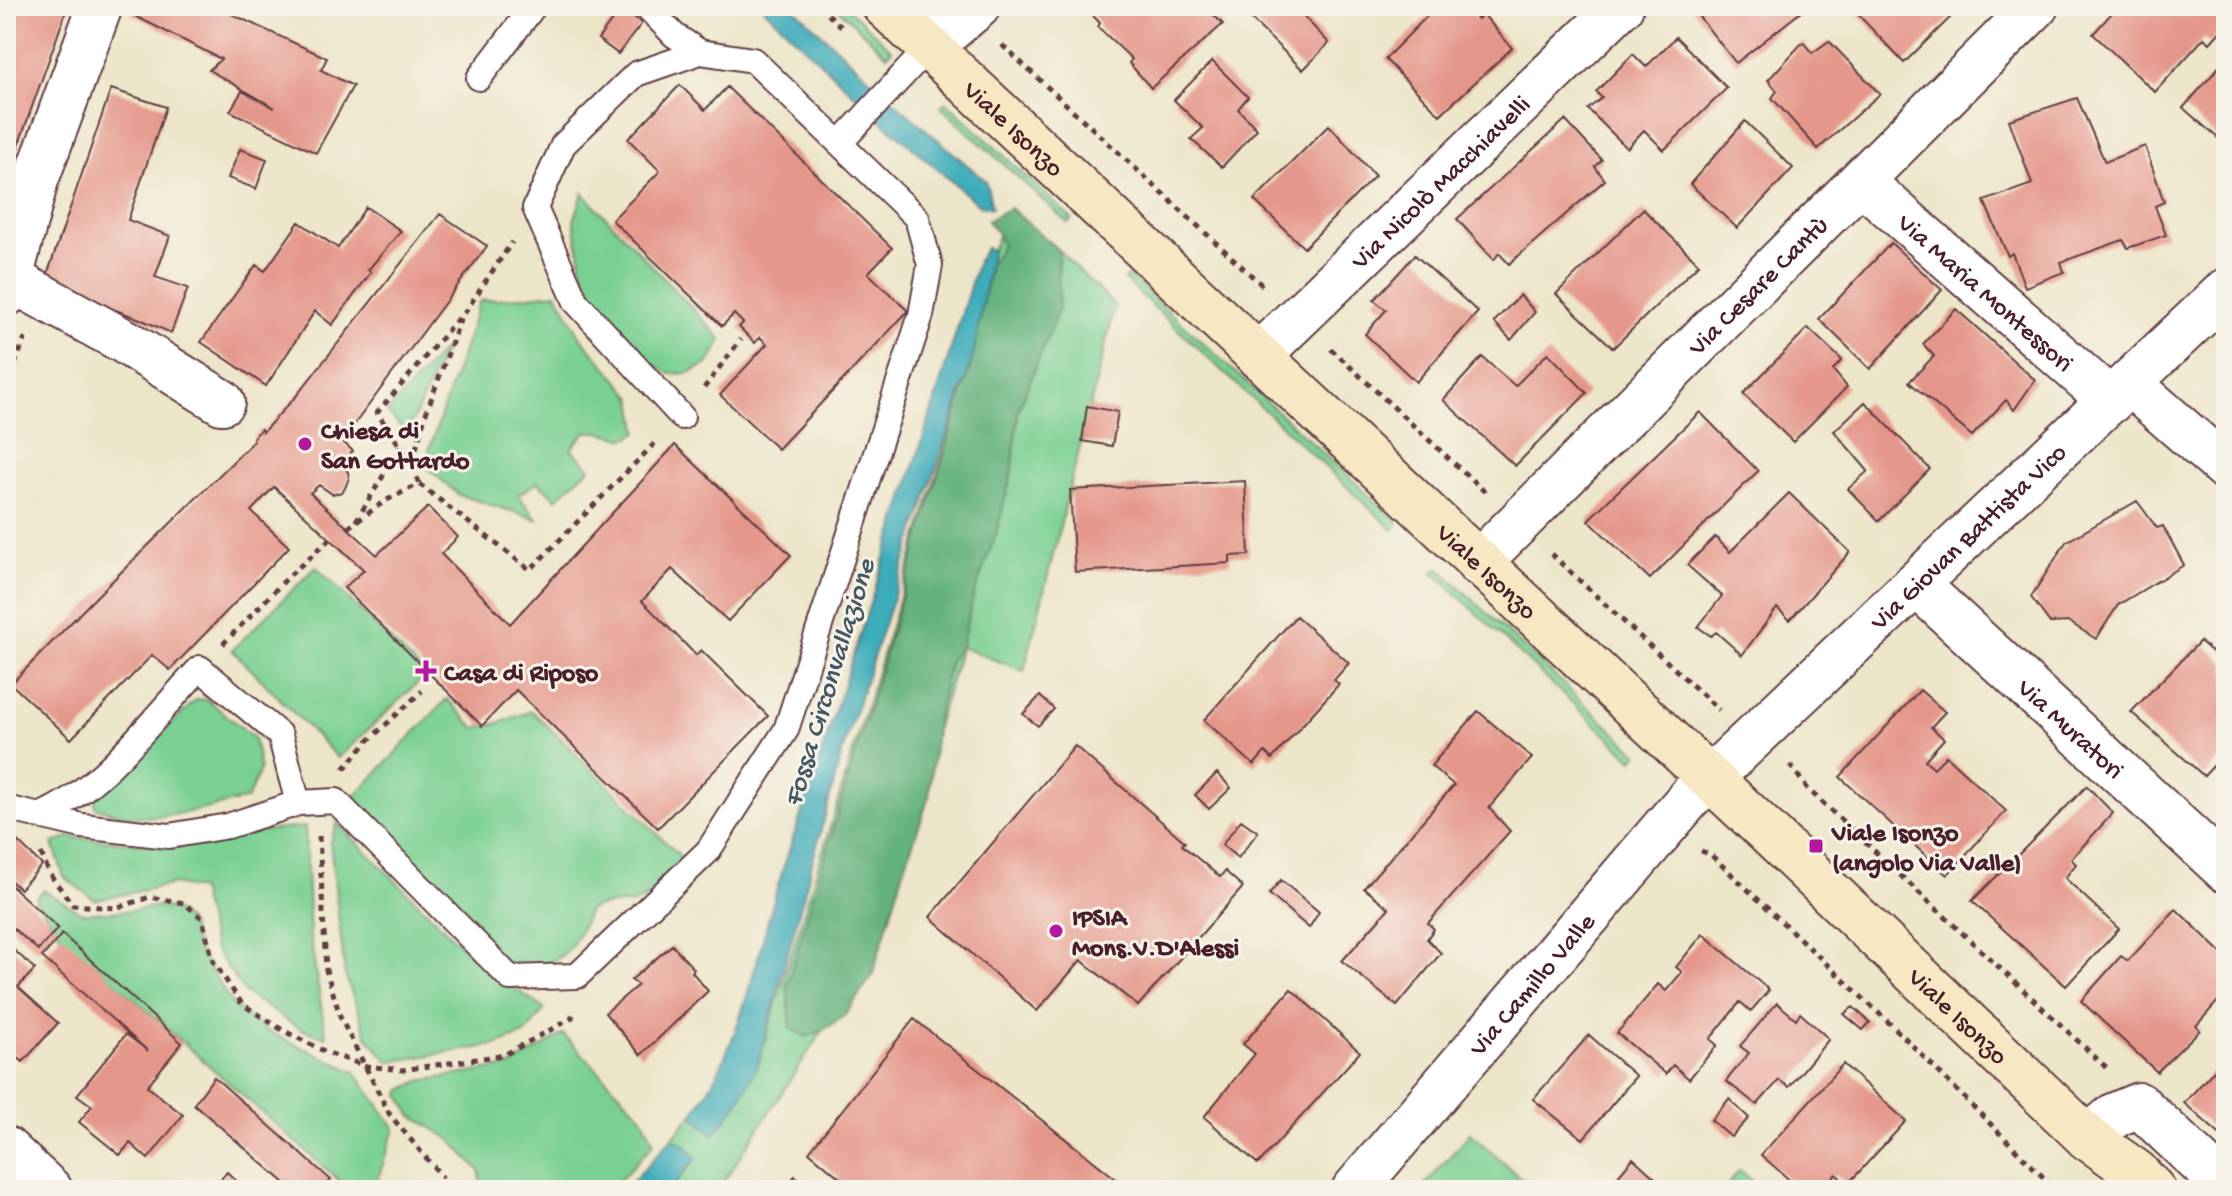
<svg xmlns="http://www.w3.org/2000/svg" width="2232" height="1196" viewBox="0 0 2232 1196" font-family="'Gochi Hand',sans-serif">
<rect width="100%" height="100%" fill="#f7f3e8"/>
<filter id="ink" filterUnits="userSpaceOnUse"><feTurbulence type="fractalNoise" baseFrequency=".0125" numOctaves="2"/><feDisplacementMap in="SourceGraphic" scale="16" xChannelSelector="R" yChannelSelector="G"/><feConvolveMatrix kernelMatrix="1 2 1 2 8 2 1 2 1" color-interpolation-filters="sRGB"/></filter>
<filter id="wash" filterUnits="userSpaceOnUse"><feTurbulence type="fractalNoise" baseFrequency=".006" numOctaves="4" result="noise"/><feDisplacementMap in="SourceGraphic" scale="32" xChannelSelector="R" yChannelSelector="G"/><feGaussianBlur stdDeviation="1.8" result="paint"/><feColorMatrix in="noise" values="0 0 0 0 0 0 0 0 0 0 0 0 0 0 0 0 0 1.4 0 .05"/><feComposite in="paint" operator="in"/></filter>
<g filter="url(#wash)">
<rect width="100%" height="100%" fill="#ede5c9"/>
<path fill="#7ad093" stroke="#62785f" stroke-width="2" d="M835,6H845L892,50L887,55Z
M946,102L1072,219L1068,223L941,107Z
M583,193L722,340L709,363L689,373L670,374L652,363L587,296L574,221Z
M1010,208L1058,250L1115,306L1024,671L961,647L864,968L724,1181L716,1190H670L696,1158L686,1146L672,1138L692,1115L703,1124L757,1067L973,356L992,250Z
M1129,275L1398,522L1393,530L1124,279Z
M557,293L581,338L633,398L638,432L626,439L599,432H585L571,449L590,468L556,499L538,482L518,495L537,519L459,495L424,465L480,301Z
M446,347L407,434L387,412Z
M316,567L426,675L338,758L232,650Z
M1439,568L1638,754L1633,760L1433,572Z
M206,699L254,738L260,770L247,799C198,810 145,828 95,807V798L196,700Z
M447,699L475,728L495,724L532,711L682,858C670,872 653,900 634,903C616,906 607,901 589,910C569,958 565,959 516,974L352,799Z
M337,823L484,968L545,1009L525,1034L495,1045L389,1062L368,1038L345,975L330,842Z
M305,827L310,936L326,1037L301,1029L245,993L214,948L200,890L174,884L95,900L64,877L53,843L70,837L173,847L227,834Z
M43,890L82,913L130,911L159,906L173,909L189,922L198,950L233,1005L267,1031L355,1072L395,1128L374,1190H350L61,935L35,899Z
M563,1034L641,1115L654,1143L611,1190H480V1171L450,1139L411,1115L400,1095L402,1090L420,1081L511,1066Z
M1470,1133L1534,1190H1421Z
M1740,1170L1762,1190H1723Z"/>
<path fill="#63b27d" stroke="#566854" stroke-width="2" d="M1010,208L1058,250L1059,308L1018,411L1013,468L996,534L974,594L961,646L950,660L937,718L929,797L904,869L872,976L845,1015L825,1029L807,1037L791,1029L787,985L973,356L990,265L1002,245L997,232L987,221Z"/>
<path fill="#3dacba" stroke="#446672" stroke-width="2" d="M761,6H792L901,108L986,181L992,208L979,205L885,124Z
M986,248L992,250L973,356L843,749L757,1067L738,1103L714,1135L692,1115C744,1044 757,948 784,866C850,665 917,463 978,260Z
M672,1138L686,1146L696,1158L670,1190H625Z"/>
<g id="blocks">
<path fill="#e5968a" d="M6,6H68L7,177L6,176Z
M135,6H214L327,58L321,70L353,86L316,153L230,111L242,91L275,108L209,70L221,59L131,14Z
M1083,6H1204L1223,24L1151,88L1129,63L1132,59L1098,27L1100,23Z
M1263,6H1294L1329,43L1303,70L1249,17Z
M1437,6H1466L1478,19L1483,14L1512,48L1440,115L1385,59Z
M1695,6H1798L1802,11L1736,63L1692,8Z
M1850,6H1962L1904,63Z
M2118,6H2226V25L2210,43L2204,38L2155,92L2093,34Z
M621,8L642,23L618,54L598,39Z
M1676,37L1727,88L1664,150L1644,130L1627,148L1588,109L1602,98L1596,92L1633,54L1646,67Z
M1829,41L1880,94L1818,149L1772,98L1777,91L1768,80L1803,42L1812,53Z
M2226,59V145L2183,108Z
M1212,61L1248,97L1238,109L1257,129L1222,167L1191,139L1203,128L1174,100Z
M680,85L705,110L727,87L892,248L868,273L908,311L778,449L720,395L767,344L760,337L755,343L739,327L743,323L734,314L722,326L612,220L660,171L628,139Z
M111,89L166,107L128,220L170,236L155,277L188,288L171,333L140,319L44,284Z
M2077,98L2105,162L2145,146L2164,202L2155,206L2166,235L2128,248L2123,240L2061,262L2064,272L2025,287L2012,253L2008,256L1984,201L2032,184L2009,120Z
M1565,120L1602,160L1595,167L1605,180L1509,264L1499,253L1494,260L1457,219Z
M1745,121L1793,168L1737,228L1690,184Z
M1329,125L1375,176L1304,248L1254,200Z
M240,149L267,159L256,189L228,178Z
M366,207L401,231L368,270L371,272L332,325L315,311L266,386L201,342L256,265L265,271L299,222L338,248Z
M1643,209L1699,264L1613,348L1556,294Z
M440,214L487,246L342,441L353,451L340,464L348,472L349,478L345,488L342,492L332,494L319,485L310,493L377,555L428,507L458,537L441,554L510,624L675,445L791,555L728,621L672,569L642,601L696,655L701,650L768,716L658,828L516,690L482,726L344,588L364,570L274,487L251,511L289,547L170,670L152,655L71,739L11,684L96,597L254,441L253,438L261,429L263,432L297,395Z
M1891,243L1942,290L1870,369L1819,319Z
M1415,255L1478,312L1416,382L1365,334L1386,310L1374,300Z
M1520,295L1535,312L1511,340L1494,322Z
M1956,309L2035,380L2014,410L2006,400L1972,436L1909,382L1934,356L1923,344Z
M1808,328L1842,360L1833,370L1847,387L1793,442L1743,394Z
M1548,353L1587,393L1515,466L1443,400L1482,357L1515,386Z
M1865,402L1930,469L1879,521L1848,489L1868,471L1834,431Z
M1087,406L1118,412L1112,446L1082,441Z
M1700,412L1758,471L1650,579L1588,520Z
M1245,481L1249,555L1230,556V563L1075,572L1070,490Z
M1789,493L1850,552L1790,620L1777,608L1742,655L1716,632L1711,636L1698,627L1722,596L1687,565L1715,537L1730,552Z
M2137,501L2157,528L2163,526L2184,565L2118,605L2096,639L2069,622L2050,623L2031,597L2066,542Z
M1296,616L1349,663L1334,680L1339,684L1272,759L1265,752L1254,765L1204,720Z
M2200,641L2226,664V752L2204,776L2131,712Z
M1920,690L1945,712L1931,727L1944,739L1925,760L1934,768L1946,756L2006,811L1947,875L1840,777Z
M1040,696L1054,709L1038,726L1023,714Z
M1478,711L1532,758L1489,808L1510,831L1428,923L1434,929L1427,939L1441,953L1397,1006L1342,961L1389,908L1364,888L1454,785L1431,766Z
M1075,746L1185,842L1182,845L1220,877L1225,871L1243,887L1138,1006L1081,960L1037,1011L930,917Z
M1217,773L1231,788L1209,809L1195,795Z
M2087,786L2113,813L2071,859L2076,864L2065,878L2119,929L2066,986L1972,901Z
M1241,820L1258,832L1238,858L1222,845Z
M6,830L42,865L20,889L6,877Z
M1281,880L1319,912L1309,928L1269,894Z
M6,881L58,928L38,950L6,922Z
M2176,909L2226,957V992L2196,1026L2200,1030L2157,1072L2081,1001L2121,956L2128,961Z
M62,934L182,1043L147,1086L183,1115L148,1159L130,1143L120,1155L79,1122L92,1106L77,1095L126,1034L148,1051L42,957Z
M1703,934L1769,990L1751,1011L1740,1002L1710,1039L1717,1045L1689,1079L1673,1065L1666,1074L1617,1033L1658,984L1666,991L1682,972L1676,967Z
M6,943L35,969L18,987L58,1023L23,1062L6,1047Z
M672,945L694,969L692,972L708,991L641,1055L605,1013L638,985L631,980Z
M1291,989L1360,1052L1258,1164L1204,1117L1255,1054L1243,1044Z
M1777,1003L1796,1019L1800,1013L1829,1039L1789,1087L1779,1080L1757,1105L1726,1081L1749,1053L1740,1046Z
M1853,1007L1870,1022L1863,1030L1844,1014Z
M914,1019L1130,1190H829L839,1177L809,1152Z
M1589,1035L1636,1076L1583,1139L1533,1099Z
M2226,1057V1140L2184,1103Z
M1843,1064L1906,1121L1847,1185L1836,1174L1822,1190H1801L1761,1155Z
M214,1077L331,1180L322,1190H293L194,1104Z
M1729,1099L1749,1118L1731,1137L1711,1120Z
M1633,1158L1668,1190H1606Z
M227,1172L246,1190H211Z
M795,1176L814,1190H784Z"/>
</g>
</g>
<g filter="url(#ink)">
<use href="#blocks" fill-opacity="0" stroke="#623d43" stroke-width="2"/>
<g fill="none" stroke-linecap="round" stroke-linejoin="round">
<g stroke="#623d43" stroke-width="28">
<path id="service" d="M646,6L674,35L700,52
M479,78L534,6
M840,143L928,48
M298,803L336,801L510,978L577,976L708,851L786,730L921,315L930,265L917,218L753,60L700,52L636,74L563,145L535,208L576,302L682,417
M6,808L82,826L169,836L228,826L298,803L280,735L200,668C151,719 106,787 39,816"/>
</g>
<g stroke="#623d43" stroke-width="48">
<g id="minor">
<path d="M928,48L978,6"/>
<path id="s1" d="M1862,182L2111,401"/>
<path d="M10,279L124,341L222,402"/>
<path d="M6,294L36,180L100,6"/>
<path id="s2" d="M1258,356L1621,6"/>
<path d="M2130,384L2226,468"/>
<path id="s3" d="M1478,563L2036,6"/>
<path id="s4" d="M1916,584L2226,870"/>
<path d="M2088,1138L2115,1115L2139,1105L2226,1187"/>
<path d="M6,1149L50,1190"/>
<path id="s5" d="M1354,1190L1691,796L2226,291"/>
</g>
</g>
<g stroke="#623d43" stroke-width="48">
<g id="secondary">
<path id="s6" d="M885,6L1764,829L2088,1138L2136,1172L2153,1190"/>
</g>
</g>
<path stroke="#623d43" stroke-width="5" stroke-dasharray="6 6" stroke-linecap="butt" d="M819,6L845,30
M1002,45L1265,288
M1331,349L1485,492
M6,387L25,338
M704,388L741,339
M412,463L377,413L461,315
M419,483L412,463L426,413L461,318L512,242
M356,521L401,446
M348,528L385,501L419,484L530,570L658,440
M1551,554L1719,710
M223,644L290,575L330,539
M1790,765L1808,789L2109,1070
M344,769L368,741L422,691
M319,836L326,970L341,1019L390,1115L443,1178
M1701,851L1710,854L1903,1036L2056,1190
M41,853L50,875L73,905L116,908L150,897L184,903L202,918L213,961L242,1004L284,1031L328,1053L366,1066L402,1070L504,1055L572,1018L573,1010"/>
<use href="#service" stroke="#fff" stroke-width="24"/>
<use href="#minor" stroke="#fff" stroke-width="44"/>
<use href="#secondary" stroke="#f7e8c3" stroke-width="44"/>
</g>
</g>
<g fill="#b5179e" stroke="#f7f3e8" stroke-width="3">
<circle cx="305" cy="444" r="8"/>
<path d="M422 659h8v8h8v8h-8v8h-8v-8h-8v-8h8z"/>
<rect x="1808" y="838" width="16" height="16" rx="4"/>
<circle cx="1056" cy="931" r="8"/>
</g>
<g text-anchor="middle" stroke-width="6" stroke-linejoin="round" paint-order="stroke">
<g font-size="26" fill="#4a1f2b" stroke="#f7f3e8">
<text dy="9" stroke="none"><textPath href="#s6" startOffset="178">Viale Isonzo</textPath></text>
<text dy="9" stroke="none"><textPath href="#s2" startOffset="252">Via Nicolò Macchiavelli</textPath></text>
<text dy="9" stroke="none"><textPath href="#s3" startOffset="394">Via Cesare Cantù</textPath></text>
<text dy="9" stroke="none"><textPath href="#s1" startOffset="166">Via Maria Montessori</textPath></text>
<text dy="9" stroke="none"><textPath href="#s5" startOffset="898">Via Giovan Battista Vico</textPath></text>
<text dy="9" stroke="none"><textPath href="#s6" startOffset="826">Viale Isonzo</textPath></text>
<text dy="9" stroke="none"><textPath href="#s4" startOffset="212">Via Muratori</textPath></text>
<text dy="9" stroke="none"><textPath href="#s5" startOffset="272">Via Camillo Valle</textPath></text>
<text dy="9" stroke="none"><textPath href="#s6" startOffset="1474">Viale Isonzo</textPath></text>
</g>
<g font-size="26" font-weight="bold" fill="#4a1f2b" stroke="#f7f3e8" text-anchor="start">
<text x="321" y="438">Chiesa di<tspan x="321" dy="30">San Gottardo</tspan></text>
<text x="444" y="680">Casa di Riposo</text>
<text x="1832" y="840">Viale Isonzo<tspan x="1832" dy="30">(angolo Via Valle)</tspan></text>
<text x="1072" y="925">IPSIA<tspan x="1072" dy="30">Mons.V.D'Alessi</tspan></text>
</g>
<g font-size="28" font-style="italic" fill="#455764" stroke="#f7f3e8">
<text transform="translate(827 682) rotate(-73)" y="10">Fossa Circonvallazione</text>
</g>
</g>
<rect width="2232" height="1196" fill="none" stroke="#f7f3e8" stroke-width="32"/>
</svg>
